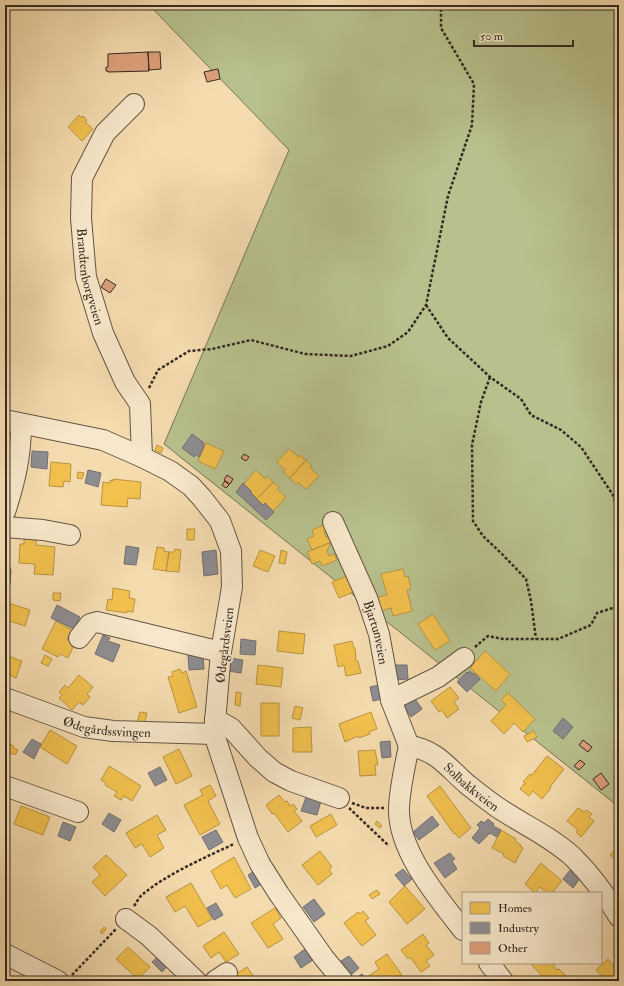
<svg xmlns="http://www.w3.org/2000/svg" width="624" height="986" viewBox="0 0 624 986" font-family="'IM FELL Double Pica',serif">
<rect width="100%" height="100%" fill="#f5dcaf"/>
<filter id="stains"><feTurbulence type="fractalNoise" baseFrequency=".005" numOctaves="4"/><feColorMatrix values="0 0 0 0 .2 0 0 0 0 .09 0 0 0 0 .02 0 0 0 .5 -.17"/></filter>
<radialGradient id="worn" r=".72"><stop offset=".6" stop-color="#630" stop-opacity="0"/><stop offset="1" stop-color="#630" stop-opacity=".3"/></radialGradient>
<path fill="#b8c18d" stroke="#767658" d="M149,5H619V807L164,444L289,150Z"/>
<path fill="#f2c14e" stroke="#b99441" d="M79,115L82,118L83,116L87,120L85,122L93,129L82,141L68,127Z
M206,443L224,451L215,469L198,461Z
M157,445L163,448L161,453L155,450Z
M289,449L299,457L300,455L306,460L290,478L283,472L285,470L277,462Z
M306,460L312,466L310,468L319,476L306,489L298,482L296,484L290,478Z
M51,462L71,464L70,482L64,481L63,487L49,486Z
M256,470L265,479L267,476L273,482L257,499L251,493L252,492L244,484Z
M78,472L84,473L82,479L77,478Z
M113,479L141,482L140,499L128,498L127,507L101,505L103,482L110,483V480L113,481Z
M273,482L279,487L277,489L286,497L273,511L265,503L263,505L257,499Z
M326,524L329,530L324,532L326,537L333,538L334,541L312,550L307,539L314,536L312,530Z
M187,529H195L194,540H187Z
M24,539L36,540V545L55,547L53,575L34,574L35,564L19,563L20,544H24Z
M329,543L330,545L327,551L329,556L334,554L337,560L322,566L320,561L312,564L307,552Z
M157,547L164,548V551L169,552L166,571L153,569Z
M175,549L181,550L179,572L166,571L169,552H174Z
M260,550L275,556L268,572L253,566Z
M281,550L287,552L285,564L279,563Z
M403,569L405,577L408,576L411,589L407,590L412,611L393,616L391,608L377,612L374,598L387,595L381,574Z
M349,575L356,591L339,598L332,582Z
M113,588L130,591L129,598L135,599L133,612L127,611V613L106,610L108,599L112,600Z
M53,593H61L60,601L53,600Z
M5,602L30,610L25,626L6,620L5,623Z
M433,614L450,641L435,650L418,624Z
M56,621L72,630L67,639L75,643L68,658L60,654L58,657L42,649Z
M279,631L305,634L303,654L277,651Z
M352,641L354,648H355L356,661H358L361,673L346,676L344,665L338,667L334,645Z
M485,651L510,674L496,691L470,668Z
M5,655L22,661L16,678L5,673Z
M45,655L52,659L48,666L41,663Z
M258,665L283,668L281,687L256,684Z
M180,669L182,673L186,671L197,707L179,713L168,677L173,676L172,672Z
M79,675L93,687L87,694L90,697L83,705L79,702L72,710L59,698L62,695L59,692L65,685L68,688Z
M450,687L459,698L454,702L459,709L447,718L442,710L439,712L431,701Z
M236,692L241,693L240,706L235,705Z
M508,693L535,719L523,732L514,723L504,734L491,721L506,705L501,700Z
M261,703H279V736H261Z
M295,706L303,708L300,720L292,718Z
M140,712L147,713L144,724L137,723Z
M371,712L377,729L369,732L370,734L359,738L358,736L345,742L339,724Z
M311,727L312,752H293V728Z
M50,730L77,746L67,764L40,747Z
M534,731L537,737L527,742L524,736Z
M7,743L14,746L13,748L18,750L15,755L11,753L10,755L5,753Z
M179,749L192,776L176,784L163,757Z
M375,750L378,765H375L376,775L360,776L358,751Z
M547,756L564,769L550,787L551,788L542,799L533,791L529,796L520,789L524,784H526L523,782L530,774L532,775Z
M109,766L141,786L132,801L124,796L121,800L114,796L117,792L105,785L106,783L101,780Z
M210,785L216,796L208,801L220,824L200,835L184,805L203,795L200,790Z
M440,786L471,828L459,838L455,833L454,834L427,796Z
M279,795L285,802L287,801L290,806L293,804L297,809L294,811L302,821L288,832L274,813L272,814L266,805Z
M21,806L50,817L43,835L14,824Z
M578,808L584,812L586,810L592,814L589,817L594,821L581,837L576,832L578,830L567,821Z
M331,814L337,825L316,837L310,826Z
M157,815L166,830L157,835L164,848L150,857L142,844L135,848L126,833Z
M377,821L382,826L380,828L375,824Z
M501,830L516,839L515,841L521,845L520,846L523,848L515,863L503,856L504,854L492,848Z
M619,846V863L610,855Z
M320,851L332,867L329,870L332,874L318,885L302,865Z
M106,855L127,875L105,896L92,882L100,875L93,867Z
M234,857L251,889L235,898L227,885L221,889L211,871Z
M541,863L562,881L552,893H547L540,887L535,893L525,884Z
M191,883L212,919L198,927L185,906L175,912L166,897Z
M405,886L425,909L407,924L389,902Z
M377,890L380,894L372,899L369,895Z
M275,908L281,918L273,924L283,939L268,948L251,923Z
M363,911L369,918L365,921L376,935L362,946L344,923L358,912L360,914Z
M104,927L106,929L102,934L100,932Z
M224,932L239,954L226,962L219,952L211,958L203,946Z
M423,934L429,943L426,945L434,955L426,961L430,966L421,972L410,957L408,959L401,950Z
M128,947L150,967L138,979L116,959Z
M387,954L402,975L394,981H369L367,977L379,969L375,962Z
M608,959L619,972V981H606L596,970Z
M532,963H556L553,966L558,970L559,969L571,980L547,981L531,964Z
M247,967L257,981H226Z"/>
<path fill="#8d8d92" stroke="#726f70" d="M192,434L204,443L203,445L204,446L199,457L195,454L194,457L182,448Z
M32,451L48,452L47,469L31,467Z
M88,470L101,473L98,487L85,483Z
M243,483L252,492L251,493L263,505L265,503L274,512L266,520L236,492Z
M126,546L139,548L136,565L124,564Z
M216,550L218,574L204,576L202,552Z
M5,568L11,569L10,584H5Z
M57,605L80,617L74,629L51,618Z
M103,635L110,638L108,641L120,645L113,662L95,654Z
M241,639L256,641L255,655L240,654Z
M203,654L204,669L189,670L188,655Z
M230,658L243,660L241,673L228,671Z
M393,665H407L408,679L394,680Z
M470,671L472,674L474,673L480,679L467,692L457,682L467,672L468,673Z
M379,685L382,699L373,701L370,687Z
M413,696L422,709L411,717L402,703Z
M563,718L573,727L563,739L553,731Z
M32,739L41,744L34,759L23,752Z
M390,741L391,757L382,758L380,742Z
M160,767L167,780L155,786L148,773Z
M306,797L321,801L317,815L301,811Z
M109,813L121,820L114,832L102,824Z
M432,816L439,825L419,840L413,832Z
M488,819L494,824L493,826L501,830L497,837L490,833L479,844L472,838L480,828L477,825L481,821L484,823Z
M63,822L76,827L70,841L58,836Z
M216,830L223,842L209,850L202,837Z
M450,853L455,859L452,861L457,869L445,878L434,863Z
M403,869L412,879L404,886L395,875Z
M571,869L581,877L573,888L563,879Z
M256,870L263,883L255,888L248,875Z
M314,899L325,914L314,922L303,907Z
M216,903L223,915L214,920L207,908Z
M305,949L313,960L301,968L294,957Z
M160,955L169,964L162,972L152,962Z
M349,956L359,968L352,974L341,961Z
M362,974L365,979L367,978L369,981H357L355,979Z"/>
<path fill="#dea17d" stroke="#342a22" d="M148,52L149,71L108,72V71H106V67H108V54Z
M148,52H160L161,69L149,70Z
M218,69L220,79L207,82L204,72Z
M106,279L116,285L110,293L101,287Z
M244,454L249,457L246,461L241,458Z
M227,475L233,479L230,484L224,480Z
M225,481L229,485L226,488L222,485Z
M583,740L592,747L588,752L579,745Z
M580,760L585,764L579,770L574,766Z
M601,773L609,784L601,790L593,779Z"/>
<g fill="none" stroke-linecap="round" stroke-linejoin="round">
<g stroke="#645645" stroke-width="22">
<g id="minor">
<path id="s1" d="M134,104L105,133L82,178L81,218L86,277L103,333L125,382L140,404L142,457"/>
<path d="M5,420L103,440L142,457L170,471L191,486L202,498L220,521L231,551L232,587L221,652L214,734L248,838L260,864L279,894L324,958L343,981"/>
<path d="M5,512C15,481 21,456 21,424"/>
<path id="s2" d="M333,522L367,598L379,634L391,700L409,746"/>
<path d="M5,527L43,530L70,535"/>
<path d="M79,638L90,624L97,622L221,652"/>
<path id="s3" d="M5,698L84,727L113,731L214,734"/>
<path d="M391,700L438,677L464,658"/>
<path d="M215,719L231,728L258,758L274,772L291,781L339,798"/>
<path id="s4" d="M409,746C437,750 448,768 468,785C477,792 487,800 497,807C522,824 550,836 573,857C591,875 606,895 619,917"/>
<path d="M409,746C405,766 400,786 399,807C397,850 438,898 463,930"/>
<path d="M5,786L78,812"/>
<path d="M126,919L149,936L196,981"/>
<path d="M5,954L58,981"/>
<path d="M489,963L503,981"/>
<path d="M215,981L227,973"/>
</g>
</g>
<path stroke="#342a22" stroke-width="2.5" stroke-dasharray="3 2" stroke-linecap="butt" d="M426,305L448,338L475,363L490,377L521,399L531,415L561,430L581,447L613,495L619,516
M490,377L481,402L472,445L473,521L483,536L502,554L526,579L531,601L536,639
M149,388L158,370L189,351L212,349L251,340L305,354L351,356L388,346L408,332L426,305L448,196L472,125L474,84L441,28V5
M475,647L488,636L503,639H558L591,625L597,613L619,606
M352,803L366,808H384
M349,808L389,846
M134,906C137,902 139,897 143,894C167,874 206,857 234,844
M72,975L116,929"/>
<use href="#minor" stroke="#f8e8cb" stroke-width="20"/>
</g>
<g text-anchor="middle" stroke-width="4" stroke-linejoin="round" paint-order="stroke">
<g font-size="13" fill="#342a22" stroke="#f8e8cb">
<text dy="5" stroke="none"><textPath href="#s1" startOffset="191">Brandtenborgveien</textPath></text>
<text dy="5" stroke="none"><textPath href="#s2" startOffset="119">Bjartunveien</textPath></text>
<text transform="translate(224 645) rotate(-83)" y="5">Ødegårdsveien</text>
<text dy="5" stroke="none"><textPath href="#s3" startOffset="107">Ødegårdssvingen</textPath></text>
<text dy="5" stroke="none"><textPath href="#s4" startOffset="76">Solbakkveien</textPath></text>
</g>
</g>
<rect width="624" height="986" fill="none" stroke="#f5dcaf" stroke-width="20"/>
<rect x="6" y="6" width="612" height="974" fill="none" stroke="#342a22" stroke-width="2"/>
<rect x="10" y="10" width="604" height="966" fill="none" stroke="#342a22"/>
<rect x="462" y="892" width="140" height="72" fill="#f8e8cb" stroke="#aa9c87"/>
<rect x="470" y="902" width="20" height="12" fill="#f2c14e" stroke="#aa9c87"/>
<text x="498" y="912" font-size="12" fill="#342a22">Homes</text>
<rect x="470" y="922" width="20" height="12" fill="#8d8d92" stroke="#aa9c87"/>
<text x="498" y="932" font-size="12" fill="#342a22">Industry</text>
<rect x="470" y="942" width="20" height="12" fill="#dea17d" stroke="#aa9c87"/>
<text x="498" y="952" font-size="12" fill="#342a22">Other</text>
<path d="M474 40v6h99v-6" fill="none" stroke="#342a22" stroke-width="2"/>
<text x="480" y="40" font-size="12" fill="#342a22" stroke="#f8e8cb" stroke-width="3" paint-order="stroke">50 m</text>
<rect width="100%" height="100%" filter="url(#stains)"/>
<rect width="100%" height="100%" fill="url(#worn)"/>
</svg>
